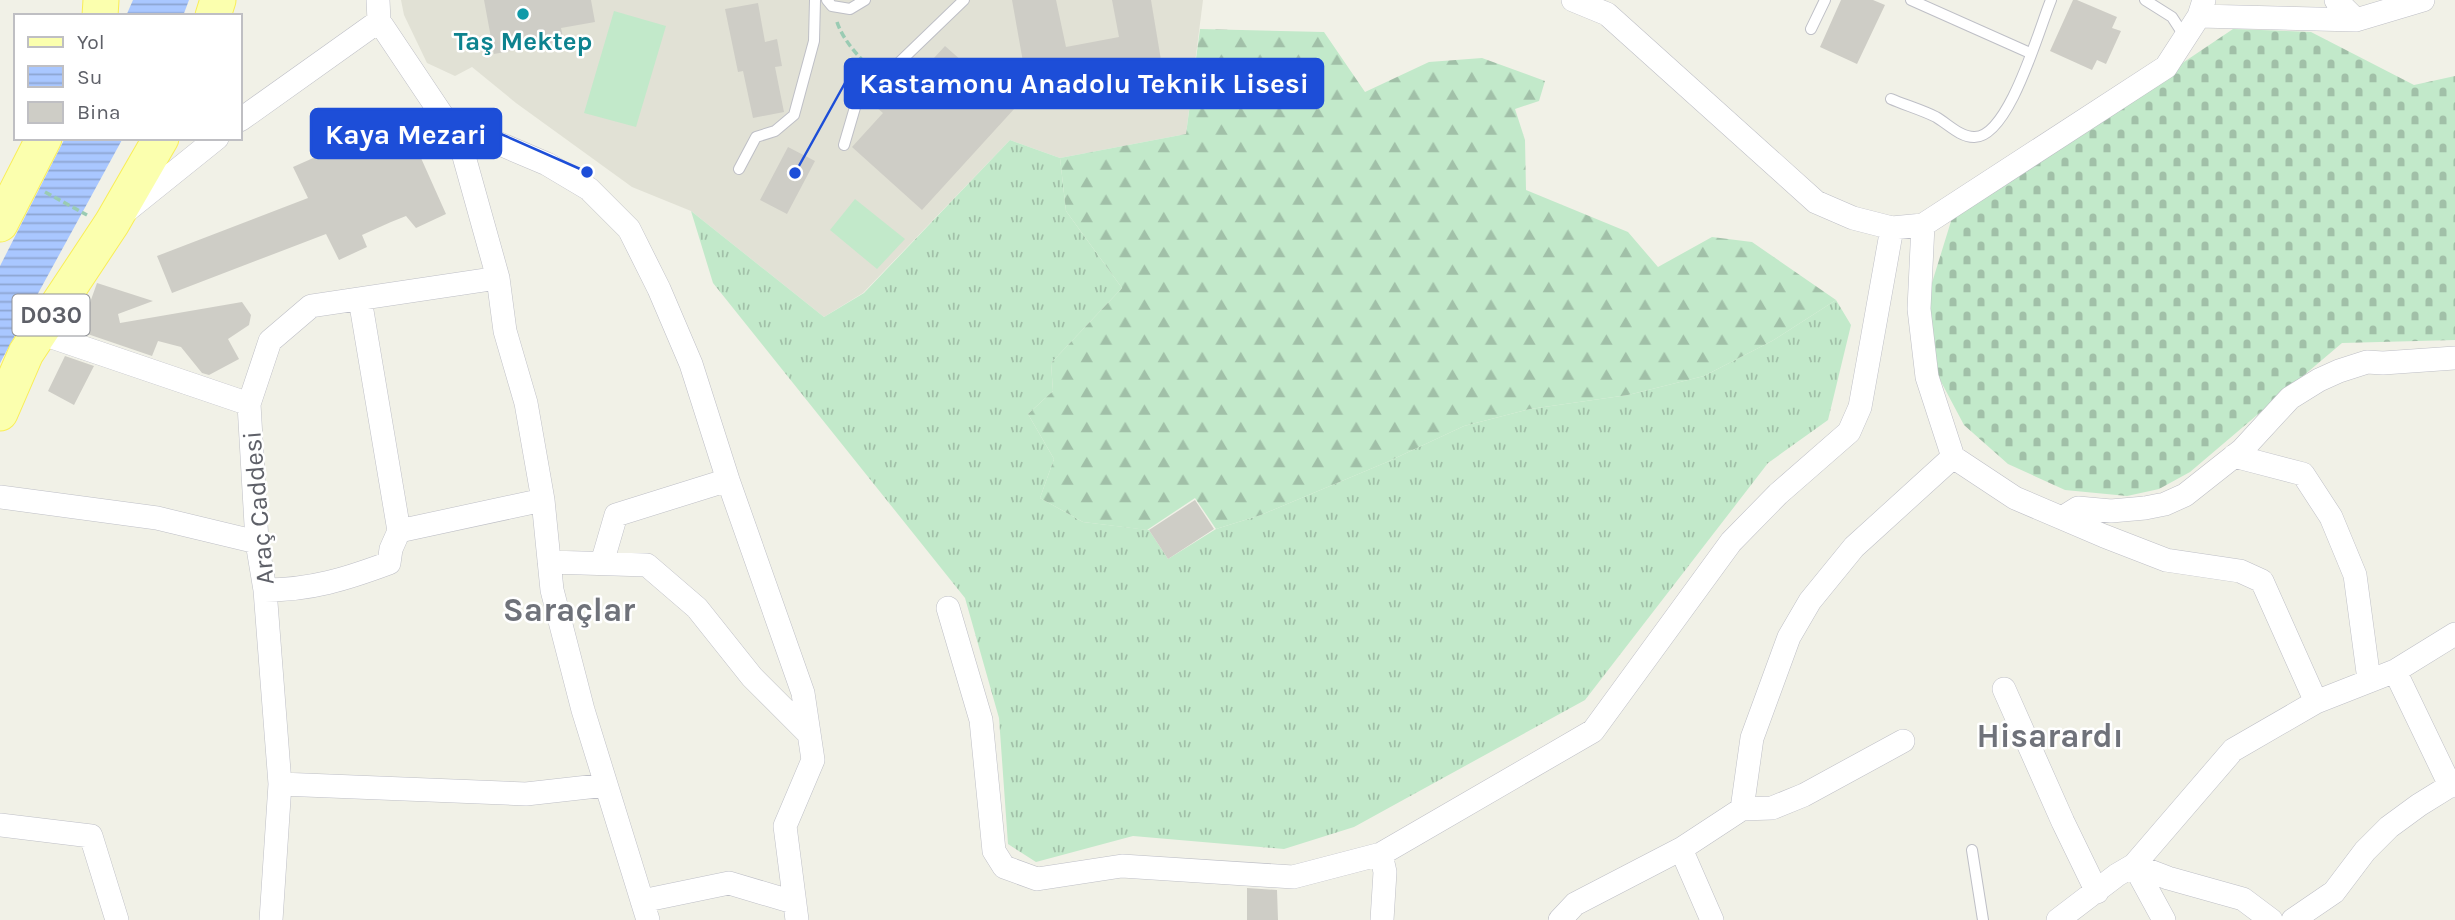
<svg xmlns="http://www.w3.org/2000/svg" width="2455" height="920" viewBox="0 0 2455 920" font-family="Karla,sans-serif">
<defs>
<pattern id="grass-tufts" width="24" height="20" patternUnits="userSpaceOnUse" patternTransform="scale(1.75)"><rect width="24" height="20" fill="#c2e9ca"/><path d="M3 7l-1-3M5 7V3M7 7l1-3M15 17l-1-3M17 17v-4M19 17l1-3" fill="none" stroke="#a1c0a8"/></pattern>
<pattern id="forest-firs" width="22" height="20" patternUnits="userSpaceOnUse" patternTransform="scale(1.75)"><rect width="22" height="20" fill="#c2e9ca"/><path d="M5 1l3.5 6h-7zM16 11l3.5 6h-7z" fill="#a1c0a8"/></pattern>
<pattern id="cemetery-stones" width="16" height="16" patternUnits="userSpaceOnUse" patternTransform="scale(1.75)"><rect width="16" height="16" fill="#c2e9ca"/><path d="M2 7V4a2 2 0 0 1 4 0v3zM10 15v-3a2 2 0 0 1 4 0v3z" fill="#a1c0a8"/></pattern>
<pattern id="water-rules" width="6" height="5" patternUnits="userSpaceOnUse" patternTransform="scale(1.75)"><rect width="6" height="5" fill="#a9c7ff"/><path d="M0 2.5h6" fill="none" stroke="#8da5d2"/></pattern>
</defs>
<rect width="100%" height="100%" fill="#f1f1e7"/>
<path fill="#e1e1d5" d="M401,0H1203L1186,134L1060,158L1010,140L863,293L824,317L691,211L632,187L516,103L472,67L455,76L427,63L404,15Z"/>
<path fill="url(#grass-tufts)" d="M1010,140L1060,158L1066,211L1122,288L1051,363L1053,391L1028,414L1054,459L1040,498L1083,522L1149,530L1168,559L1216,529L1261,515L1387,462L1464,426L1530,409L1628,395L1704,376L1772,341L1836,300L1851,325L1828,420L1768,463L1585,700L1354,827L1284,849L1133,836L1036,862L1008,844L999,718L965,598L713,283L691,211L824,317L864,293Z"/>
<path fill="url(#forest-firs)" d="M1200,29L1324,32L1365,92L1429,62L1482,58L1545,81L1539,101L1515,109L1525,140L1526,190L1628,232L1658,267L1712,237L1752,242L1836,300L1772,341L1704,376L1628,395L1530,409L1464,426L1387,462L1261,515L1216,529L1195,498L1147,530L1083,522L1040,498L1054,459L1028,414L1053,391L1051,363L1122,288L1066,211L1060,158L1186,134Z"/>
<path fill="url(#cemetery-stones)" d="M2233,29L2311,32L2414,85L2455,76V340L2342,343L2190,472L2159,489L2127,496L2065,490L2008,464L1964,425L1938,376L1928,315L1931,286L1952,218Z"/>
<path fill="#c2e9ca" d="M614,11L666,26L636,127L584,113Z
M855,199L905,239L877,269L830,230Z"/>
<path fill="url(#water-rules)" d="M133,0H189L183,16H126Z
M65,138H123L0,363V266Z"/>
<path fill="#cecdc6" d="M484,0H591L595,22L561,28L564,41L494,54Z
M1012,0H1056L1066,47L1119,37L1112,0H1151L1162,66L1028,90Z
M1841,0H1873L1885,5L1857,64L1820,47Z
M2073,0H2077L2117,17L2112,28L2121,31L2106,64L2097,60L2092,70L2050,51Z
M758,3L765,42L777,39L782,66L775,67L784,112L753,118L743,71L738,72L725,9Z
M945,46L1015,108L922,210L852,147L883,113L876,107L903,78L910,84Z
M404,120L446,214L416,228L406,216L391,222L362,235L367,247L339,260L326,234L172,293L157,256L308,198L293,167L338,147L342,152Z
M788,147L815,161L787,214L760,200Z
M97,283L153,301L118,314L120,323L242,302L251,315L249,325L228,339L239,359L209,375L202,373L181,347L158,341L152,356L70,328L76,314L87,311Z
M65,356L94,366L74,405L48,391Z
M1195,500L1214,529L1168,559L1149,530Z
M1247,888L1277,890L1278,920H1247Z"/>
<g fill="none" stroke-linecap="round" stroke-linejoin="round">
<g stroke="#bebfc6" stroke-width="12">
<path id="lane" d="M827,0L832,6L850,9L865,0
M1911,0L2030,53
M2145,0L2172,17L2185,37
M1811,29L1825,0
M1891,99C1905,105 1922,110 1936,117C1948,124 1960,137 1974,137C2009,138 2039,29 2051,0
M844,145L856,104L964,0
M739,169L756,137L775,131L794,115L814,41L815,0
M1972,850L1983,920"/>
</g>
<g stroke="#bebfc6" stroke-width="24">
<path id="street" d="M1573,0L1607,14L1816,202L1853,218L1892,228L1923,225L2166,67L2199,16L2204,0
M2336,0L2356,20L2423,0
M2199,16L2356,20
M379,21L460,142L498,278L505,331L526,403L543,500L552,590L583,710L648,920
M240,120L379,21L378,0
M460,142L500,144L547,164L589,189L629,229L659,289L691,364L728,480L803,693L813,760L785,826L797,920
M125,212L217,138
M1923,225L1919,309L1927,377L1953,457L2015,498L2104,536L2166,560L2240,571L2262,581L2316,702
M360,299L399,531
M40,333L249,404
M2234,456L2303,474L2331,517L2355,575L2369,680
M0,497L157,518L257,542
M2062,518L2078,508L2111,511L2145,508L2165,504L2185,495L2242,450L2290,398L2319,380L2339,371L2367,362L2383,363L2455,358
M549,562L647,565L697,608L752,677L809,734
M602,563L616,515L728,480
M265,590C311,590 346,579 389,563L391,549L399,531L543,500
M948,608L981,720L994,851L1004,867L1037,879L1122,866L1293,877L1381,854L1593,731L1731,542L1778,494L1849,432L1860,407L1892,228
M2395,671L2446,777L2455,786
M2004,689L2063,822L2097,892
M280,784L526,794L606,785
M1742,809L1752,738L1789,637L1810,601L1854,547L1953,457
M0,825L91,836L117,920
M1681,849L1712,920
M1381,854L1385,872L1382,920
M2134,865L2168,878L2243,899L2271,920
M2134,865L2164,920
M642,901L729,883L793,902
M271,920L280,784L265,590L257,542L249,404L270,341L311,306L498,278
M1560,920L1575,904L1681,849L1742,809L1772,808L1804,795L1903,741
M2058,920L2117,875L2134,865L2233,750L2316,702L2395,671L2455,634
M2293,920L2334,892L2365,851L2389,827L2419,805L2453,784"/>
</g>
<g stroke="#f9ee57" stroke-width="37">
<path id="primary" d="M100,16L101,0
M213,16L218,0
M0,224L44,138
M0,413L26,353L112,223L161,138"/>
</g>
<path stroke="#9acbb3" stroke-width="3.5" stroke-dasharray="7 3.5" stroke-linecap="butt" d="M837,22C843,40 858,56 871,69
M45,192L87,215"/>
<use href="#lane" stroke="#fff" stroke-width="10"/>
<use href="#street" stroke="#fff" stroke-width="23"/>
<use href="#primary" stroke="#fbffae" stroke-width="35"/>
</g>
<circle fill="#0f9aa8" stroke="#fff" stroke-width="2.5" cx="523" cy="14" r="7"/>
<g text-anchor="middle" stroke-width="5" stroke-linejoin="round" paint-order="stroke">
<rect fill="#fff" stroke="#8e9095" stroke-width="2" x="12.5" y="294.5" width="77" height="41" rx="5"/>
<g font-size="24" font-weight="bold" fill="#5e6068">
<text x="51" y="323">D030</text>
</g>
<g font-size="26" font-weight="bold" fill="#0d838f" stroke="#fff">
<text x="523" y="50">Taş Mektep</text>
</g>
<g font-size="26" fill="#5e6068" stroke="#fff">
<text transform="translate(258 508) rotate(-95)" y="9">Araç Caddesi</text>
</g>
<g font-size="33" font-weight="bold" fill="#6f727a" stroke="#fff">
<text x="569" y="621">Saraçlar</text>
<text x="2050" y="747">Hisarardı</text>
</g>
</g>
<path fill="none" stroke="#1d4ed8" stroke-width="2.5" d="M795 173L845 83M587 172L501 134"/>
<g fill="#1d4ed8" stroke="#fff" stroke-width="2.5">
<circle cx="795" cy="173" r="7"/>
<circle cx="587" cy="172" r="7"/>
</g>
<g fill="#1d4ed8" stroke="#1d4ed8" stroke-width="2.5">
<rect x="845" y="59" width="478" height="49" rx="7"/>
<rect x="311" y="109" width="190" height="49" rx="7"/>
</g>
<g font-size="28" text-anchor="middle" font-weight="bold" fill="#fff">
<text x="1084" y="93">Kastamonu Anadolu Teknik Lisesi</text>
<text x="406" y="144">Kaya Mezari</text>
</g>
<rect x="14" y="14" width="228" height="126" fill="#ffffff" stroke="#bfbfc3" stroke-width="2"/>
<rect x="28" y="37" width="35" height="10" fill="#fbffae" stroke="#bfbfc3" stroke-width="2"/>
<text x="77" y="49" font-size="21" fill="#5e6068">Yol</text>
<rect x="28" y="66" width="35" height="21" fill="url(#water-rules)" stroke="#bfbfc3" stroke-width="2"/>
<text x="77" y="84" font-size="21" fill="#5e6068">Su</text>
<rect x="28" y="102" width="35" height="21" fill="#cecdc6" stroke="#bfbfc3" stroke-width="2"/>
<text x="77" y="119" font-size="21" fill="#5e6068">Bina</text>
</svg>
